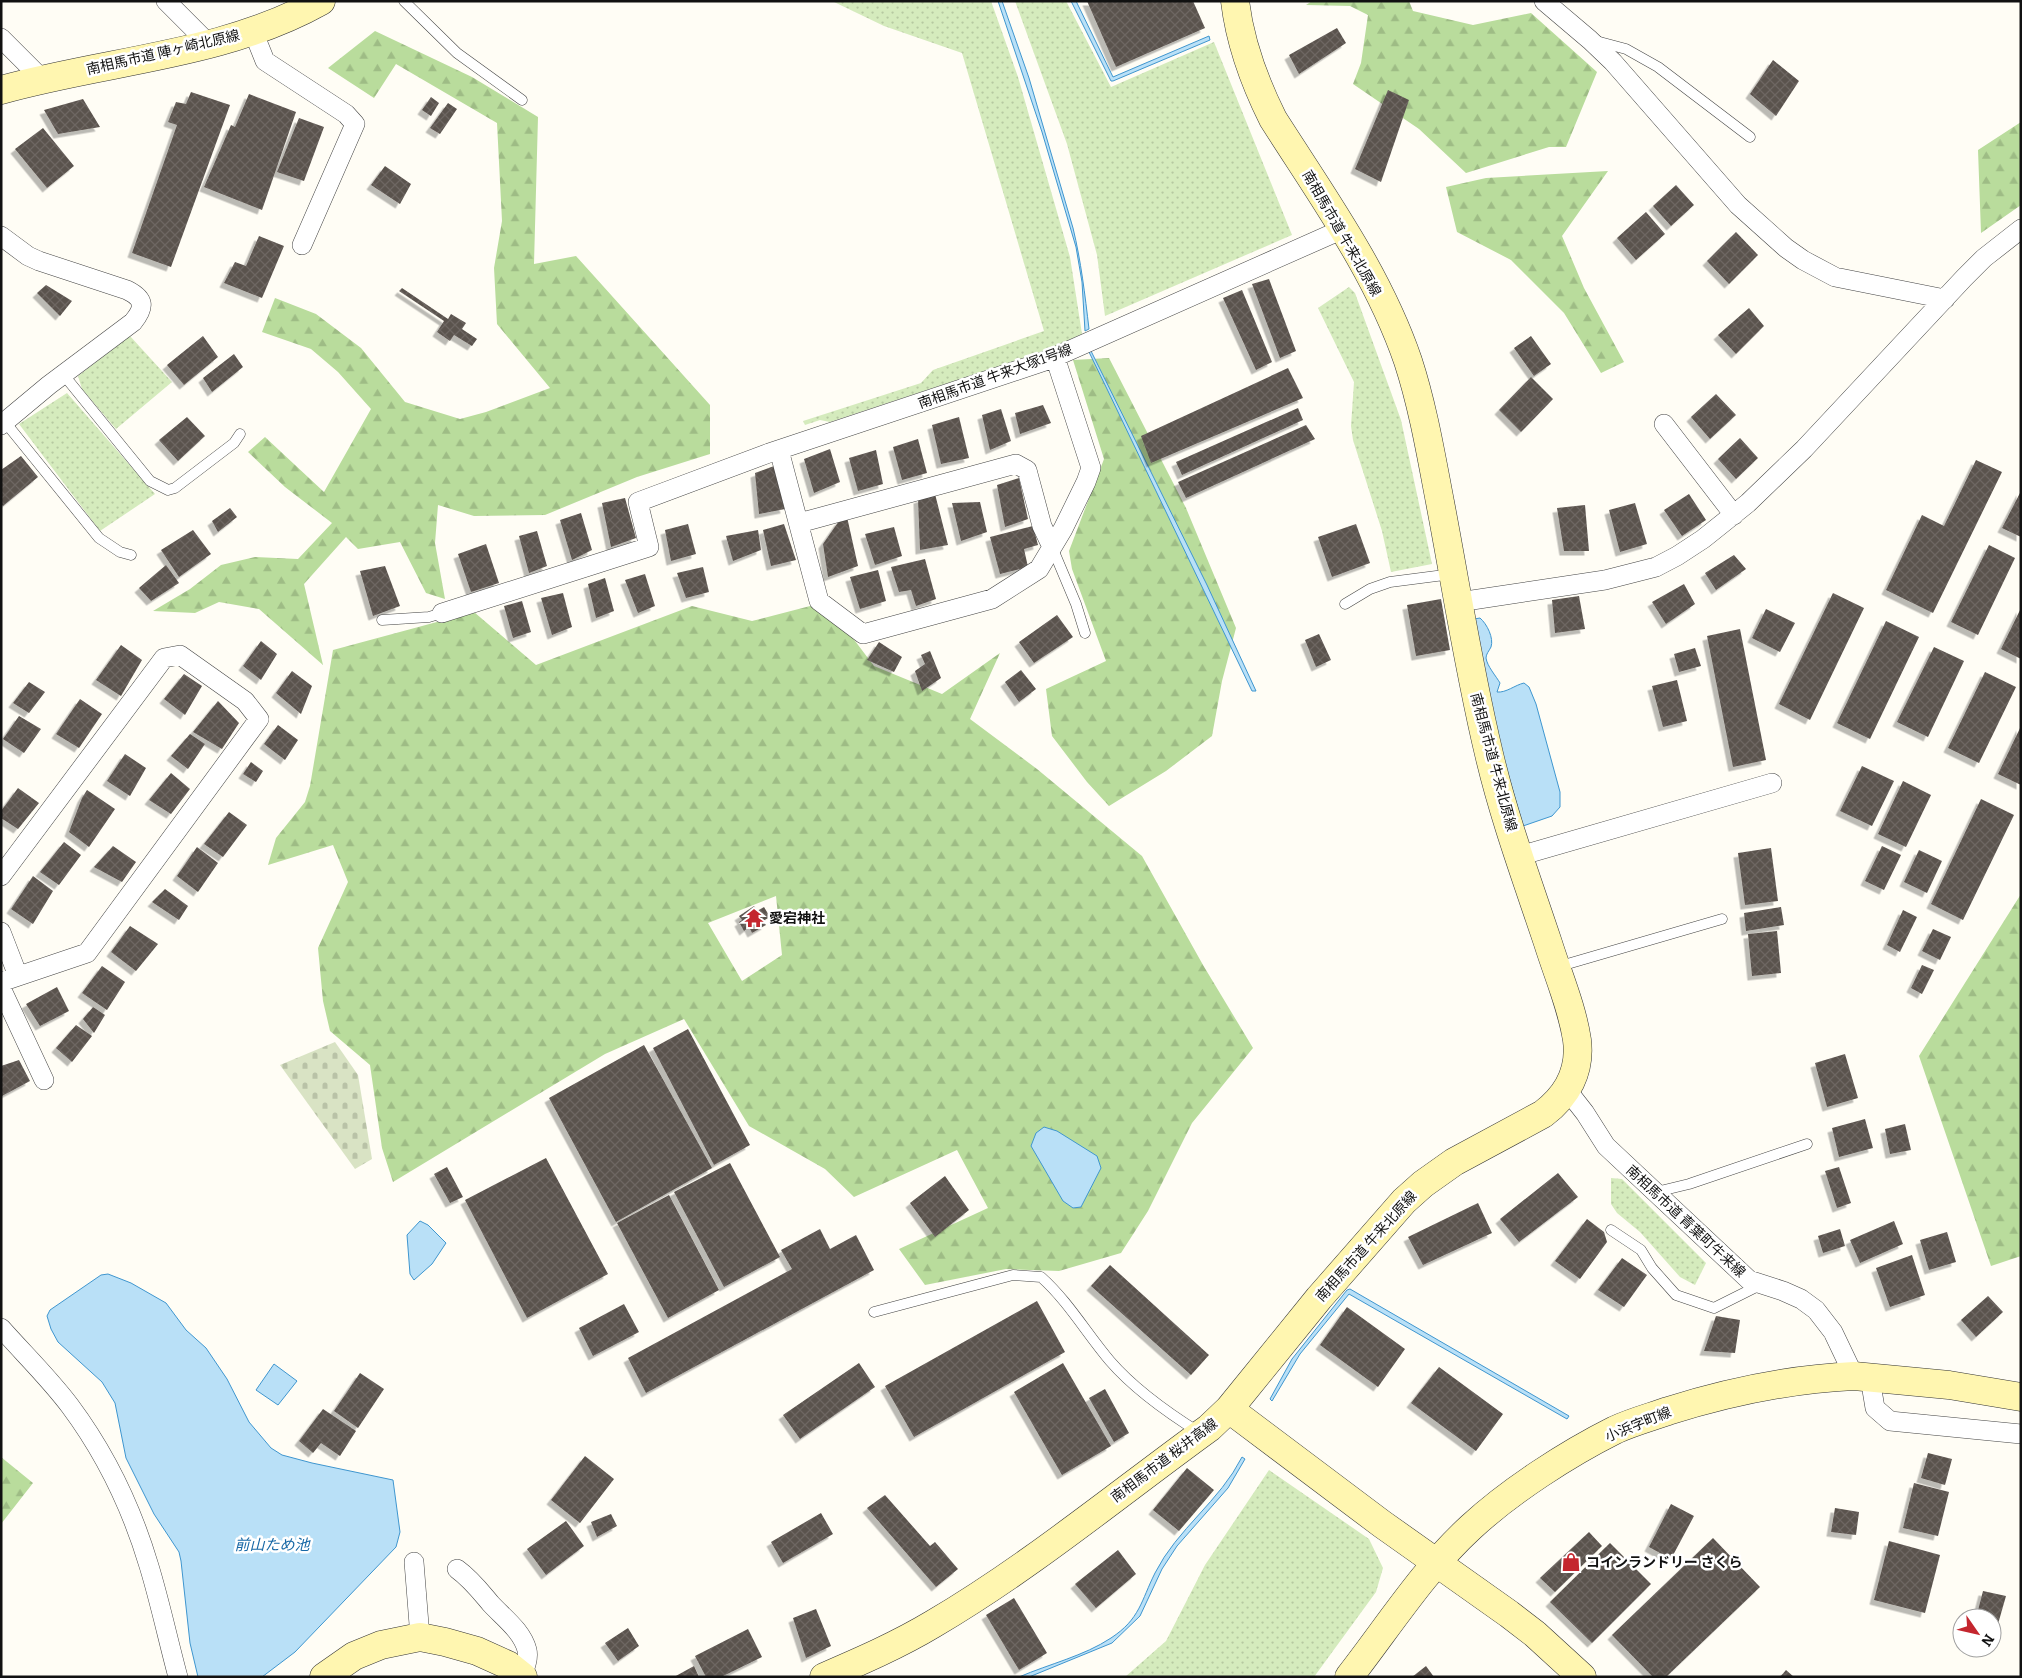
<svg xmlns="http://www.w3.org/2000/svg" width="2022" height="1678" viewBox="0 0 2022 1678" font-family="Bitter,'Noto Sans JP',serif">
<defs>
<pattern id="grass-dots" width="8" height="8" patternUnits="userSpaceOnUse" patternTransform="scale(1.25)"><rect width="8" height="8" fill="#d5ebbd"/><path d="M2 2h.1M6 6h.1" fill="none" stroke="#b6c8a1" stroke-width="1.8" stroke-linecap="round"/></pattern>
<pattern id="forest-firs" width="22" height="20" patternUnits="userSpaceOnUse" patternTransform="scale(1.25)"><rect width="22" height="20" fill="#b9dc9c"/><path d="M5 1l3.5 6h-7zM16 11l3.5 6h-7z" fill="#9ebc85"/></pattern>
<pattern id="cemetery-stones" width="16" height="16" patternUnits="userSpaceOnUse" patternTransform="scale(1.25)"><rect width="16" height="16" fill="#d9e3c4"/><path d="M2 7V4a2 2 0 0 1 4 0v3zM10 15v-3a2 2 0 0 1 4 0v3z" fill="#b9c2a7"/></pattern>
<pattern id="building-cross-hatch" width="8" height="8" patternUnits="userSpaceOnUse" patternTransform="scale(1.25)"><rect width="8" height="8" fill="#5a524d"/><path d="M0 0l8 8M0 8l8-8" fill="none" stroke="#6d6662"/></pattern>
<filter id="shadow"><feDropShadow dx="-4.5" dy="4.5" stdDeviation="0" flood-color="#0004"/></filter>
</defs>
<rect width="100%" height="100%" fill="#fffdf5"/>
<path fill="url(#grass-dots)" d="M832,1H991L1018,77L1070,257L1082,334L1045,351L830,422L820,420L805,425L803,421L921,383L933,370L1044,331L962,53L884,26Z
M1015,1H1066L1111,87L1214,42L1292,235L1105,316L1097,255L1067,144Z
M1349,287L1355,293L1401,420L1432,564L1391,572L1382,531L1353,440L1351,426L1354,382L1318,308Z
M130,336L172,382L116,429L82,389L78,376Z
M67,393L155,494L100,531L19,424Z
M1611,1178L1622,1179L1706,1263L1695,1285L1680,1277L1640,1232L1617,1213L1611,1204Z
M1269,1470L1369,1539L1383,1568L1376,1592L1314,1677H1125L1166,1641L1205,1565Z"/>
<path fill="url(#forest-firs)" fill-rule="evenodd" d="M1312,1H1409L1413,11L1473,25L1531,13L1597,72L1566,147H1549L1466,173L1419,129L1353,84L1361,63L1368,15L1350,6L1306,5Z
M375,31L472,77L538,117L534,264L576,256L710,405V454L637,477L545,515L474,516L438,505L435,543L445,599L426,593L400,542L358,549L346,537L304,584L323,665L259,609L219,602L195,613L153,611L190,589L221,565L255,557L298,559L332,523L285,487L248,452L265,437L324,492L371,409L338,372L311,349L262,332L275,298L316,314L361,348L405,402L460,419L486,412L550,388L497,324L494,268L502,221L497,123L396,64L374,98L328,68Z
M2021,122V205L1981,233L1978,150Z
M1608,171L1562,236L1584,288L1624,362L1601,373L1564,313L1511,260L1457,232L1446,187L1486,178Z
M1109,358L1186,508L1236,628L1222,681L1212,736L1166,771L1109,806L1087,782L1052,736L1046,689L1106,661L1072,569L1069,551L1104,459L1073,360Z
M814,605L846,629L874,666L942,694L1000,653L970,719L1037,769L1142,856L1203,965L1253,1048L1192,1123L1148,1211L1121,1253L1059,1271L1006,1269L925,1285L899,1249L988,1208L957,1150L854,1197L825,1169L749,1126L684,1019L605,1054L393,1182L382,1148L370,1065L330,1031L323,1001L318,948L348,882L333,845L268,865L276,838L305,802L310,786L333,650L474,612L536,665L692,606L752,621ZM776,896L782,955L742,981L708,923Z
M2021,894V1256L1991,1266L1919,1056Z
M1,1457L33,1483L1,1524Z"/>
<path fill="url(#cemetery-stones)" d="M335,1042L358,1075L372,1159L355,1169L280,1065Z"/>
<path fill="#b9e0f7" stroke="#3f96cf" d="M998,1H1002L1029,78L1073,228C1081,261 1085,295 1089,329L1085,331L1082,282L1076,247L1042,132Z
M1071,1H1076L1113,77L1209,36L1210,40L1113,81H1111Z
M1091,351L1207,585L1256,691H1252L1107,389L1089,352Z
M1480,618C1487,624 1494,638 1491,647C1489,651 1486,654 1486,658C1487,666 1496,676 1500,683L1497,692C1506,693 1515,685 1524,683L1529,687L1536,704L1560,792V807L1552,816L1523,826L1499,743L1474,619Z
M1044,1127L1057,1131L1097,1156L1101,1168L1081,1207L1073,1208L1063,1201L1031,1146L1036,1133Z
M420,1221L428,1225L446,1243L432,1264L414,1280L410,1274L407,1235Z
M108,1274L131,1283L166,1303L186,1330L206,1348L227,1379L249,1422L271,1448L282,1455L312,1463L393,1480L400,1532L396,1547L295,1652L262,1677H198L190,1643L181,1561L179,1552L154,1514L126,1458L115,1403L102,1382L58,1342L51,1329L47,1316L50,1310L101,1275Z
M1350,1289L1569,1416L1567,1419L1349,1294L1300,1354L1272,1401L1270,1399L1292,1359L1347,1290Z
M274,1364L297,1381L278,1405L256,1390Z
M1242,1457L1245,1459L1228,1488L1177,1546L1162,1569L1140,1616L1112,1643L1029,1677H1019C1049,1664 1084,1656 1111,1638C1140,1619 1141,1601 1155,1573C1177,1529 1220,1501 1242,1457Z"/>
<path fill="url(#building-cross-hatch)" filter="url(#shadow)" d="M1087,1H1193L1205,28L1116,67Z
M1337,28L1346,43L1299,74L1289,55Z
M1773,60L1799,81L1776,116L1750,94Z
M1388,90L1409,100L1381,182L1355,169Z
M191,92L230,105L171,267L132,253L177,125L168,122L176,102L186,104Z
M249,94L296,112L262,210L204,187L231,125L235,127Z
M431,97L439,103L431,116L422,110Z
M83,99L100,127L58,134L44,110Z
M448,103L457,109L440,134L430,128Z
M299,118L324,127L304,181L277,172Z
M43,128L74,166L47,188L15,149Z
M385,166L411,184L400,204L371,185Z
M1676,185L1694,205L1671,226L1653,206Z
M1646,212L1665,234L1636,260L1617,238Z
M1736,232L1758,255L1729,284L1707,261Z
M259,236L284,246L262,298L224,283L235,262L246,266Z
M1269,279L1296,351L1280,358L1252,284Z
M46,285L72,301L60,316L37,293Z
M402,288L448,319L451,314L466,323L462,329L477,339L472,346L454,335L450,341L437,332L444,321L399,291Z
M1242,290L1272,362L1256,370L1223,298Z
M1749,308L1764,326L1736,354L1718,335Z
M203,336L218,357L184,385L167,365Z
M1531,336L1551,364L1534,376L1514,348Z
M234,354L243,367L212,392L203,378Z
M1288,368L1303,398L1151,463L1141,436Z
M1531,377L1553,399L1521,432L1499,410Z
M1716,394L1736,415L1710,439L1691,417Z
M1043,405L1051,423L1020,434L1015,413Z
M1298,408L1303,420L1182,475L1176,462Z
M1001,409L1011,441L990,450L982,415Z
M187,417L205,436L178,461L159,440Z
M959,417L969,458L941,464L932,425Z
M1306,425L1315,439L1186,498L1178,482Z
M1740,438L1758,458L1736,479L1718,459Z
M918,439L927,473L902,480L893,447Z
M830,449L840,482L814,493L804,459Z
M876,450L883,484L858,491L849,458Z
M21,456L38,477L3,506L1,504V470Z
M1976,460L2002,472L1933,613L1886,590L1922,515L1944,526Z
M774,466L785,509L759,514L755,473Z
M1019,478L1028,519L1005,527L997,485Z
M2021,491V537L2002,528Z
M935,494L948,545L920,550L918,499Z
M1689,494L1706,520L1682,536L1664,510Z
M625,498L636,538L611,547L602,503Z
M980,502L987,532L961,541L952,503Z
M1635,503L1647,544L1620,552L1609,510Z
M1585,505L1589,551H1564L1557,508Z
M230,508L237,517L218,532L212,521Z
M581,513L592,550L572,560L560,520Z
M847,517L858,566L828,577L823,544L839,521Z
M688,524L696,554L671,561L665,530Z
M784,524L796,560L771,566L763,530Z
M1356,524L1370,563L1332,577L1318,537Z
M1033,526L1038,545L1024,549L1028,567L1000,574L990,537Z
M894,527L902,556L875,565L865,534Z
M193,530L211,554L179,577L161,550Z
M758,530L761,550L733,561L726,536Z
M537,531L547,566L529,573L519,536Z
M486,544L499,583L471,592L458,554Z
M1989,545L2015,558L1978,635L1951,622Z
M1734,555L1746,569L1716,590L1705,573Z
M925,559L936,599L916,606L911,590L899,592L891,567Z
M166,565L179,583L151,601L139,588Z
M385,566L400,606L373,616L360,571Z
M703,567L709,592L686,598L677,573Z
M878,570L886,601L860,609L850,577Z
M645,574L655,606L638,613L625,580Z
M605,578L614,611L596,618L588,584Z
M1684,584L1695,604L1666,624L1652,602Z
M563,593L572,627L552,635L541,598Z
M1833,593L1864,608L1810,720L1779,704Z
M1579,596L1585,629L1555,633L1552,600Z
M1441,599L1450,650L1416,656L1407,605Z
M522,601L531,632L513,638L504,606Z
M2021,608V659L2001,649Z
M1766,609L1795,623L1780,652L1752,638Z
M1057,615L1073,637L1034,663L1019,642Z
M1886,621L1919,637L1870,739L1837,723Z
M1740,629L1766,760L1733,767L1707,636Z
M1319,634L1331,660L1316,667L1305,640Z
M261,641L277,654L261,680L243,666Z
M879,642L902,657L894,672L867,660Z
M121,645L142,660L121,696L96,680Z
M1934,647L1964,661L1928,737L1897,722Z
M1695,648L1701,666L1679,672L1674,654Z
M930,651L941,678L922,691L915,671L925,664L921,655Z
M1021,670L1036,689L1019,702L1005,682Z
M292,671L312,686L301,714L276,693Z
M1985,672L2016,687L1979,763L1948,748Z
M184,674L202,686L185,715L164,699Z
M1677,680L1687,721L1663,727L1652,686Z
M29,682L45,692L29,713L13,703Z
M80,699L102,714L79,748L56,734Z
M218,701L239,723L222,749L193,732Z
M19,716L41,729L24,753L3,739Z
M278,725L298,740L285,760L264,744Z
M2021,726V785L1998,774Z
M190,734L205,744L188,769L171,756Z
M125,754L146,768L130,796L107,781Z
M251,762L263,771L256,782L243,774Z
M1862,766L1894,781L1872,826L1840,811Z
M171,773L190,789L171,814L149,800Z
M1903,781L1931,795L1906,847L1878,834Z
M18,788L39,803L18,829L1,818V811Z
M87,790L115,809L89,847L69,832L82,798Z
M1981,799L2014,815L1963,920L1931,904Z
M229,812L247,825L223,857L204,844Z
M64,842L81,855L59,885L40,872Z
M113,846L136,862L122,882L94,867Z
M1882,846L1901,855L1884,890L1865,881Z
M197,847L218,863L198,892L177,876Z
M1771,848L1778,901L1745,905L1738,853Z
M1919,850L1942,861L1927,893L1904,882Z
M33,876L53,891L33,924L11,909Z
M165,889L188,906L179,920L152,902Z
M754,906L757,911L764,907L770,917L763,921L766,925L752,933L749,927L744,931L739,922L742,920L739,916Z
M1781,907L1784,925L1746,931L1744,913Z
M1903,910L1917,917L1900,952L1887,945Z
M130,926L158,944L136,971L111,952Z
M1933,929L1951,937L1940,960L1922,951Z
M1777,931L1781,973L1752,976L1748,934Z
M1922,965L1934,970L1922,994L1911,988Z
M102,966L125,982L107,1010L82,993Z
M57,987L69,1011L40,1026L26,1004Z
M93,1007L105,1015L94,1033L83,1019Z
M76,1025L92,1036L72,1062L56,1048Z
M688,1029L750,1145L714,1165L653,1048Z
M644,1045L712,1168L616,1222L549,1098Z
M1845,1054L1858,1098L1827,1107L1815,1063Z
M19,1060L30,1081L2,1096L1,1066Z
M1865,1119L1873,1148L1839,1157L1832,1128Z
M1905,1124L1911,1150L1890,1154L1885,1129Z
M546,1158L608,1274L527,1318L465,1200Z
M730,1163L780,1257L724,1287L674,1192Z
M447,1167L463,1197L450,1203L434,1174Z
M1839,1167L1851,1203L1837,1208L1825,1171Z
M1558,1173L1578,1197L1519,1242L1500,1219Z
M945,1176L969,1210L935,1237L910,1203Z
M669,1195L719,1290L668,1318L617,1223Z
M1478,1203L1492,1233L1423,1265L1408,1237Z
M1587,1219L1604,1232L1607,1242L1580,1279L1555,1261Z
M1894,1221L1903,1244L1860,1263L1850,1240Z
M820,1229L830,1249L856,1235L874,1270L646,1393L628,1358L792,1269L781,1250Z
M1840,1229L1845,1246L1823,1253L1818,1236Z
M1947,1232L1956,1262L1929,1270L1920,1240Z
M1912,1255L1925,1295L1890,1307L1876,1268Z
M1622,1258L1647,1275L1624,1307L1598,1290Z
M1110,1265L1209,1355L1191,1375L1091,1286Z
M1988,1296L2003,1312L1976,1337L1961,1320Z
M1037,1301L1065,1352L914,1437L885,1386Z
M624,1304L639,1332L593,1356L579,1328Z
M1347,1307L1405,1349L1378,1387L1320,1345Z
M1716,1316L1740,1320L1735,1353L1704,1351Z
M859,1363L875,1387L800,1439L783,1415Z
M1063,1363L1111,1446L1062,1475L1014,1392Z
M1439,1367L1503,1414L1476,1451L1411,1403Z
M360,1373L384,1389L358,1428L334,1411Z
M1105,1389L1129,1433L1114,1442L1089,1398Z
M323,1409L356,1431L340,1456L321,1443L313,1453L299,1441Z
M1928,1453L1952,1459L1945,1485L1921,1478Z
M585,1456L614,1479L580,1523L551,1500Z
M1187,1468L1214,1490L1179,1531L1153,1510Z
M1914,1483L1949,1492L1938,1536L1903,1528Z
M885,1495L930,1546L935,1542L958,1569L936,1587L867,1508Z
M1671,1504L1694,1516L1671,1559L1649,1547Z
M1835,1508L1859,1512L1856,1535L1831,1532Z
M821,1513L833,1534L783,1563L771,1542Z
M611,1514L617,1526L597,1537L591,1522Z
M566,1521L584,1546L546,1575L527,1549Z
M1589,1532L1602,1546L1555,1592L1540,1578Z
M1713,1538L1760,1587L1666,1677H1653L1612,1635Z
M1889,1541L1940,1555L1925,1613L1874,1600Z
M1610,1543L1651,1584L1592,1643L1550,1602Z
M1118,1550L1136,1574L1096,1608L1075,1584Z
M1983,1591L2006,1596L1998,1624L1992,1623V1618H1976Z
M1014,1598L1047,1653L1019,1670L986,1615Z
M816,1609L831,1646L806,1658L793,1618Z
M628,1628L639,1646L618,1661L605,1643Z
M748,1629L762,1657L721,1677H706L695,1656Z
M694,1666L699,1677H674Z
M1426,1666L1434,1677H1412Z
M1786,1670L1794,1677H1780Z"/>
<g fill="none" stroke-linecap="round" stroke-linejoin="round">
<g stroke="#444" stroke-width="11">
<path id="lane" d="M404,1L457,53L522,100
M1596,41L1626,49L1658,67L1750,137
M63,374L150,481L168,490L175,488L234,443L240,434
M5,422L99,538L120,552L131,555
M1052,547L1076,604L1085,633
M1345,604L1370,589L1390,582L1452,574
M382,620L429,617L442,613
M1557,967L1722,919
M1656,1192L1689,1184L1807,1144
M1611,1230L1641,1250L1652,1268L1676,1295L1714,1308L1760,1285
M874,1312L1013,1275L1041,1277C1068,1301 1087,1334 1110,1361C1135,1390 1168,1413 1200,1433"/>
</g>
<g stroke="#444" stroke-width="20">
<path id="street" d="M166,1L209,44
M1544,1L1590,40L1613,62L1738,205L1786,248L1803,260L1835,277L1945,299
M253,31L265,61L346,114L355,124L302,245
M1,38L42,79
M1,236L28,256L39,261L127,290C145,299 145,307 133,322L49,385L1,425
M1664,424L1734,515
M779,450L819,601L863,634L992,599L1039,569L1063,529L1086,482L1091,468L1055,357
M799,523L1016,464L1027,470L1042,526L1052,547
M1459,602L1605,580L1656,567L1677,556L1703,539L1748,503L1804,449L1964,278L1984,258L2021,229
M442,613L649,547L638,502L769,453L1048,360L1343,229
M1519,856L1772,783
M1,876L164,658L180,655L245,701L259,719L87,953L1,982
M1,932L18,976
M1,988L44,1080
M1567,1090L1585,1113L1606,1146L1749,1280L1783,1291L1801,1299L1816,1310L1833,1332L1854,1376
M1,1328C24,1354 49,1378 70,1406C105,1453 132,1509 149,1566C160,1602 168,1640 178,1677
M1870,1378L1875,1408L1890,1421L2021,1434
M414,1562L420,1637
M457,1569C471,1579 480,1591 491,1604C504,1618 522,1631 527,1650C529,1658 525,1668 522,1676"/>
</g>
<g stroke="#333" stroke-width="29">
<path id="secondary" d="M1,90C107,60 223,56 321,1
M1229,1409L1319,1298L1404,1201L1423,1184L1454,1162L1543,1114C1567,1096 1581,1071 1577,1040C1572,1007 1558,975 1548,943C1527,880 1504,818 1489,754C1469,671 1456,586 1440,502C1431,455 1423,407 1408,361C1378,273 1322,196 1273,119C1254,81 1240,43 1235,1
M324,1677L354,1656L381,1645L420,1637L445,1642L477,1651L508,1665L523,1677
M824,1677C861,1661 898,1645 933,1624C1030,1567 1118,1494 1209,1428L1229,1409L1382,1524L1509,1614L1535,1634L1582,1677
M1349,1677C1388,1627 1424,1570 1471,1527C1510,1491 1567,1454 1615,1430C1632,1422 1651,1417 1668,1411C1728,1392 1791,1379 1854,1376L1949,1385L2021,1397"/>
</g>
<use href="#lane" stroke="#fff" stroke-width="10"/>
<use href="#street" stroke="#fff" stroke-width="19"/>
<use href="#secondary" stroke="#fff6b0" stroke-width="28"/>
</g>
<defs>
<g id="temple-bare" transform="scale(1.5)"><path d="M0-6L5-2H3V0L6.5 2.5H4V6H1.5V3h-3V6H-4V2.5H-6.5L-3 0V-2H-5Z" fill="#c4262e" stroke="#fff" stroke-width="2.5" paint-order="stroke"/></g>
<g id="shop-bare" transform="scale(1.5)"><path d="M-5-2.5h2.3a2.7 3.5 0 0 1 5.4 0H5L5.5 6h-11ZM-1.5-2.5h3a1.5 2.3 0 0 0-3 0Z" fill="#c4262e" stroke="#fff" stroke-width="2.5" paint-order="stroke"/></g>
</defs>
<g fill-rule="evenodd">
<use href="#temple-bare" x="754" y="918"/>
<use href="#shop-bare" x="1571" y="1562"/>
</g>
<g text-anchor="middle" stroke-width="5" stroke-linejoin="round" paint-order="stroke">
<g font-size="14" fill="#111" stroke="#fff">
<text transform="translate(163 52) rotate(-13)" y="5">南相馬市道 陣ヶ崎北原線</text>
<text transform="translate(1342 233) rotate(60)" y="5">南相馬市道 牛来北原線</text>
<text transform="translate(995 376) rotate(-20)" y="5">南相馬市道 牛来大塚1号線</text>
<text transform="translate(1494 762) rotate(75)" y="5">南相馬市道 牛来北原線</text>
<text transform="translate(1686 1221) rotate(43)" y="5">南相馬市道 青葉町牛来線</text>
<text transform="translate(1366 1246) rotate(-48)" y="5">南相馬市道 牛来北原線</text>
<text transform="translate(1638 1424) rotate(-22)" y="5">小浜字町線</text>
<text transform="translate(1164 1460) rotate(-37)" y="5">南相馬市道 桜井高線</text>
</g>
<g font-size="14" font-weight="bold" fill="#111" stroke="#fff" text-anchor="start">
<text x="769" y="923">愛宕神社</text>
<text x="1586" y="1567">コインランドリー さくら</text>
</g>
<g font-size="15" font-style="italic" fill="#1768a6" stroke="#fff">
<text x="272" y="1550">前山ため池</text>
</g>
</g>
<rect width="2022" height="1678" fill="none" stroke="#111111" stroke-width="5"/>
<g transform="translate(1977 1633) rotate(124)"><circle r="24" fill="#ffffff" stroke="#a0a0a0"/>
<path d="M0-4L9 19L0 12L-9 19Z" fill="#c4262e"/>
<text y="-8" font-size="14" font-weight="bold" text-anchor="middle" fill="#111111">N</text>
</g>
</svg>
